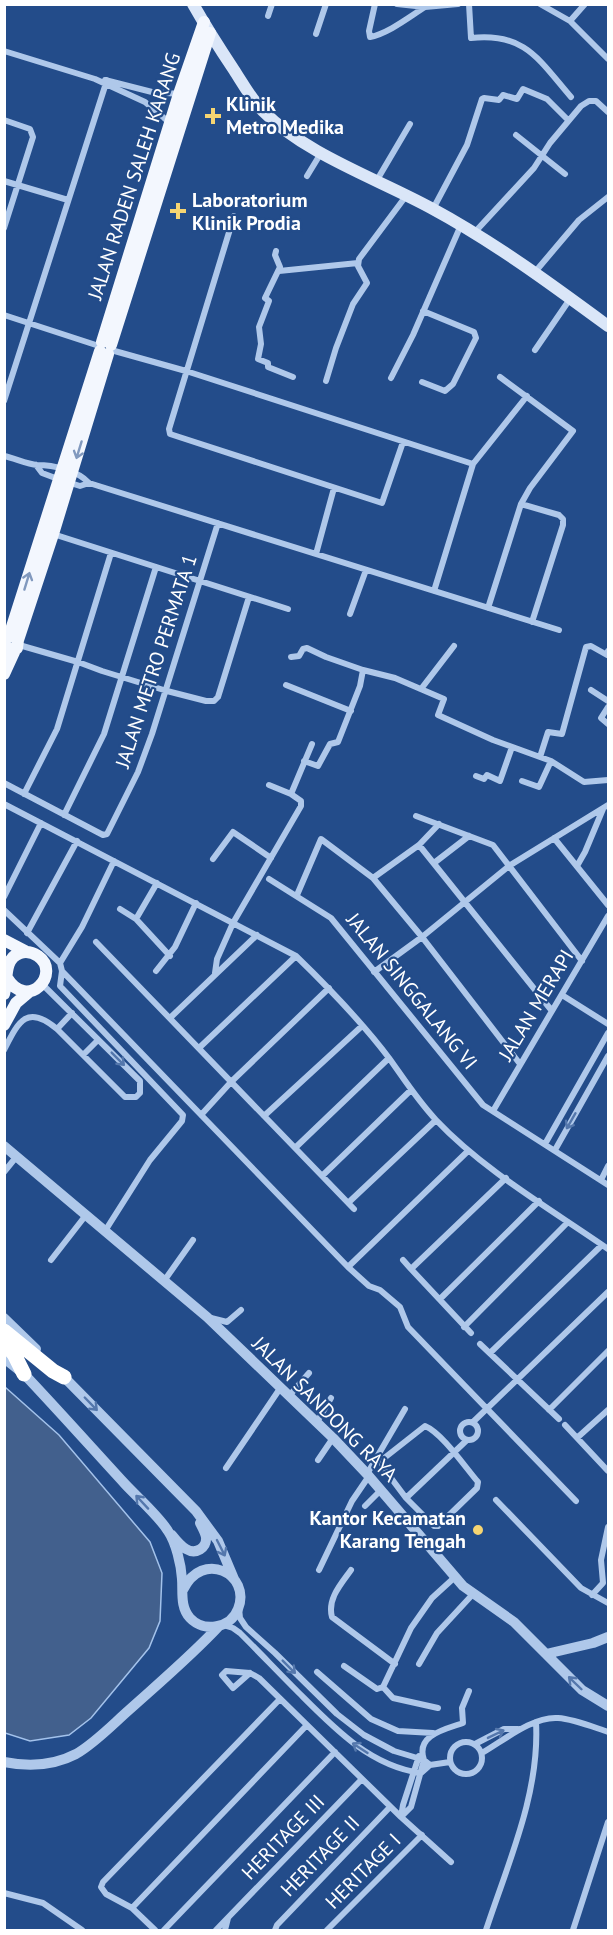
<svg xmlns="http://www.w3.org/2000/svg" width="613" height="1935" viewBox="0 0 613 1935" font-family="'PT Sans',sans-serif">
<rect width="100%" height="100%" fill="#234c8a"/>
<path fill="#42608d" stroke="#a3c2eb" stroke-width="1.5" d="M5,1387L59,1435L150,1542L162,1573L160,1621L149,1648L91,1718L69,1735L30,1741L5,1733Z"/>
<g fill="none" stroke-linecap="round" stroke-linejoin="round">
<path stroke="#afc8ea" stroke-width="6" d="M375,4L369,31L370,37C389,33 409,17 425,7V4
M397,4L425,7L458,4
M469,4L471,38C525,32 539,60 571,97
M540,4L570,21L608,59
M268,16L272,4
M570,21L585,4
M316,34L326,4
M4,51L95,79L145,102L170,123
M105,80L152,92L180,94
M4,120L30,129L33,137L4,228
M516,135L565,174
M307,176L321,153
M377,180L410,124
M4,181L68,200
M433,209L467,145L482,99L484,98L499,100L503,95L517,99L523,89L547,99L568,120
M234,216L169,429L170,434L382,503L403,442
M475,232L534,168L550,143L581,106L589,101H596L608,112
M276,251L275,255L280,267L265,298L269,301L259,327L261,344L258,359L268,363V367L293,377
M279,271L358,263
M535,272L579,220L608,197
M4,315L99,346
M111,350L186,371L473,464
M535,350L570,299
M391,378L413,335L461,225
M326,381L336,348L353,304L367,283L358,266L359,259L406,196
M422,382L445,391L453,384L476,338L474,332L423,311
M4,401L107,80
M4,456C14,458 27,464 37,465C53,465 77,470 89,483L559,630
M36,465L42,473L58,479L80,486L89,483
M521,504L559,515L563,519V525L532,622
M53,534L288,609
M316,554L334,488
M434,591L473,464L527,396
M488,608L521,504L530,488L573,431L500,377
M350,614L366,570
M19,645L78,662L102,671L167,691L206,701H214L218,697L249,597
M291,657L299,656L303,649L307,648L326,657L363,670L395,678L444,699L438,715L493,740L551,761L584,782L608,780
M286,685L351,711
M421,689L454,646
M591,690L608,701
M608,707L601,718L608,724
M540,757L548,732L562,734L586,647L591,646L607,655L608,651
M304,761L318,766L330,744L338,742L360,686L363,670
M476,776L484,779L487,775L500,781L512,747
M522,781L539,787L551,761
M4,783L103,835L107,834L138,772L152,734L218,523
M24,794L57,729L111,553
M291,794L312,744
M4,804L296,956C329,988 361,1021 389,1058C404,1079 418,1101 436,1120C483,1170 552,1210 608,1249
M64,815L104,734L156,567
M416,816L493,845L582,961
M554,838L608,905
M419,845L552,1011
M213,859L233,832L271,858
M434,863L469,836
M577,866L585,852L603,809
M373,878L419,845L439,824
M269,879L331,918L483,1105L608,1185
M297,895L321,839L373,878L422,937L520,1064
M4,897L41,823
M120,909L136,919L170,956
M4,910L60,963L62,971L60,986L183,1115L182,1121L150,1160L105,1231
M136,919L157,883
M27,933L77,841
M96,942L354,1209
M60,963L82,927L114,861
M62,971L348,1267L369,1286L380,1290L400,1307L408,1327L576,1501
M156,971L175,947L196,903
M374,972L422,937L509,866L608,805
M215,973L217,959L233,923L301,806V801L291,794L269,785
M562,995L608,1024
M170,1018L257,935
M57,1029L72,1013
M199,1048L296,956
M4,1050C18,1023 26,1003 57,1029L125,1097H136L140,1093V1081L42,984
M83,1055L98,1040
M493,1111L608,916
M201,1115L231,1082L329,988
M264,1116L362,1026
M545,1144L608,1033
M295,1148L389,1058
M555,1150L608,1056
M4,1172L17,1156
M322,1176L411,1090
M601,1180L608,1166
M348,1203L436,1120
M51,1260L86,1215
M403,1260L411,1269
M348,1267L468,1151
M164,1281L193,1240
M440,1299L539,1201
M211,1318L227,1322L241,1310
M464,1327L568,1222
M471,1333L411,1269L506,1178
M480,1344L559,1419
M491,1352L602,1245
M289,1396L309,1373
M549,1410L608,1351
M460 1431a9 9 0 1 1 18 0a9 9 0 1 1-18 0Z
M317,1422L331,1398
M473,1422L608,1292
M565,1425L608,1471
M425,1426C442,1433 465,1467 478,1482L477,1488L438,1526H434L406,1498L382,1466L383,1459Z
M578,1437L608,1410
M318,1460L333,1438
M226,1468L281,1387
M367,1474L405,1409
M406,1498L467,1440
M496,1500L581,1588L608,1603
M365,1506L381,1490
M319,1570L352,1501L369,1476
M351,1570C341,1584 327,1599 332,1617L395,1664
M592,1595L603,1583L601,1560L608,1527
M239,1608L240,1618L246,1627L275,1653L337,1714L364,1735L394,1751L424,1760L430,1765
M223,1625L233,1628L240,1633C260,1653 279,1673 299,1693C334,1728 370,1766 421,1773L430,1765L450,1762
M419,1664L437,1633L473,1594
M344,1666L377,1689L383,1687L411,1628L432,1598L455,1577
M317,1672L371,1719L398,1731L433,1733
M250,1673L233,1688L222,1675L226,1671L250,1673L259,1678L401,1817L451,1862
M383,1687L393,1698L438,1708
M450 1758a16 16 0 1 1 32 0a16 16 0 1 1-32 0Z
M475,1744L504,1729H518
M482,1753C503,1741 533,1716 558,1718C574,1719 593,1727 608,1732
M401,1817L411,1807L424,1760C415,1735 446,1729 463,1723L462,1708L469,1691
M401,1817L403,1805L419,1756
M4,1893L43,1903L82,1930
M132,1908L307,1725
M155,1930L132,1908L106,1894L101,1887L103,1882L280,1699
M164,1930L335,1752
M216,1930L362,1779
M225,1930L228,1918
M275,1930L277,1925L390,1807
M327,1930L422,1835
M486,1930C508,1863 540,1793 536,1722
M573,1930L608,1822"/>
<path stroke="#afc8ea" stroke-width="10" d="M4,1146L207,1317L333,1438L367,1474L463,1586L514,1622L582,1690L608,1706
M4,1318L36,1349
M4,1358L24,1374C58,1410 91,1447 125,1484C138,1498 158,1515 168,1531C176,1543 181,1564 182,1579C183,1592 180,1607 190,1618C204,1633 231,1628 238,1609C252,1574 202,1549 183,1590
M60,1373L196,1511L218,1541L234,1579
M172,1535C176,1540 181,1546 186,1549C196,1555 207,1548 206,1537C205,1532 202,1527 200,1523
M546,1654L593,1643L608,1637
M4,1762C29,1767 53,1766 76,1754C95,1743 112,1725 129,1710C159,1683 191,1656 219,1626"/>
<path stroke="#dae6f8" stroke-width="12" d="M193,4C206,27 220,49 234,70C243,84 251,99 263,111C305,154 378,179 431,208C494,242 551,284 608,326"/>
<path stroke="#f3f7fe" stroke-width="12" d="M102,342L179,94L204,22
M111,345L210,33
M9,636L100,351
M18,640L53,534L108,354
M4,643L9,650L17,648L18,640L13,636
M4,674L15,650
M4,940L27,952
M4,994C8,980 3,959 20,953C26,951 32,952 38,956C62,973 28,1012 7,978
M4,1025L16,1003L29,992"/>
<path stroke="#fff" stroke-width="15" d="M4,1331L53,1371L64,1377
M4,1343L14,1354L24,1374"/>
</g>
<defs><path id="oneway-shaft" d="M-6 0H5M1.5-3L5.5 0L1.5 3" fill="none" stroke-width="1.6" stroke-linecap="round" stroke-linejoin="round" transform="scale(1.5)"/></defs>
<g stroke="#8199be">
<use href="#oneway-shaft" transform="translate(79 450) rotate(107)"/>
<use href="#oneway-shaft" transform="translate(27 581) rotate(-73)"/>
</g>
<g stroke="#5477ac">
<use href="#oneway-shaft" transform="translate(118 1059) rotate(45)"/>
<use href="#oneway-shaft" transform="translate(571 1121) rotate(120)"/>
<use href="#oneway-shaft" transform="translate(91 1404) rotate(46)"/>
<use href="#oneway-shaft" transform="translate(142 1502) rotate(-133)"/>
<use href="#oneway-shaft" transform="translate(221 1548) rotate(63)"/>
<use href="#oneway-shaft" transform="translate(289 1667) rotate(45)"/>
<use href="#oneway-shaft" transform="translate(575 1683) rotate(-136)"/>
<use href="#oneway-shaft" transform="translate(496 1734) rotate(-26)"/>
<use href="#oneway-shaft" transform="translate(360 1748) rotate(-147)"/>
</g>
<g fill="#f6d572" stroke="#234c8a" stroke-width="2">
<path d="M210 107h6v6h6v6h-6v6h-6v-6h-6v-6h6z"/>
<path d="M175 202h6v6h6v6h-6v6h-6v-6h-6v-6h6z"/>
<circle cx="478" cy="1530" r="6"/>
</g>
<g text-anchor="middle" stroke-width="4.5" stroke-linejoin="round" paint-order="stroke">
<g font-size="20" font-weight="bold" fill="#fff" stroke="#234c8a" text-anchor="start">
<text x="226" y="111">Klinik<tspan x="226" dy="23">Metro Medika</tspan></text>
<text x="192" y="207">Laboratorium<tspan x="192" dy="23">Klinik Prodia</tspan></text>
<text x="466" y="1525" text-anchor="end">Kantor Kecamatan<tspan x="466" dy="23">Karang Tengah</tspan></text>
</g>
<g font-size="20" fill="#fff" stroke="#234c8a">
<text transform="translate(134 176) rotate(-72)" y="7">JALAN RADEN SALEH KARANG</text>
<text transform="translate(156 661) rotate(-72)" y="7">JALAN METRO PERMATA 1</text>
<text transform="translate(412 991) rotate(51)" y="7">JALAN SINGGALANG VI</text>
<text transform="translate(536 1005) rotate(-59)" y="7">JALAN MERAPI</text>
<text transform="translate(325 1409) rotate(45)" y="7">JALAN SANDONG RAYA</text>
<text transform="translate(283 1837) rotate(-46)" y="7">HERITAGE III</text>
<text transform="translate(320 1856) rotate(-46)" y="7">HERITAGE II</text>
<text transform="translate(363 1871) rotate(-45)" y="7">HERITAGE I</text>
</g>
</g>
<rect width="613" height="1935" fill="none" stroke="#ffffff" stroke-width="12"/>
</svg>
